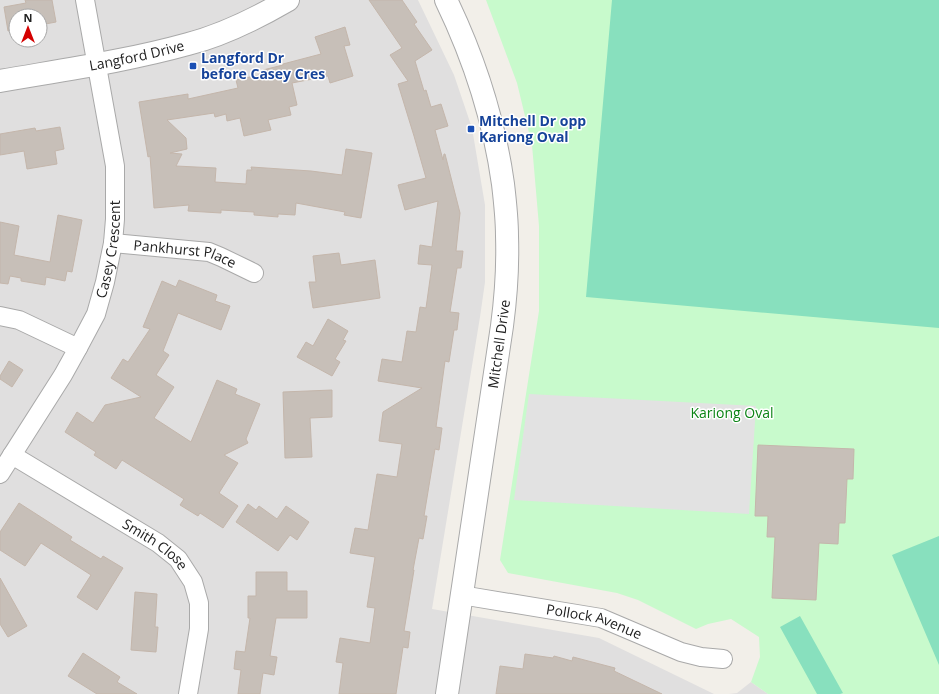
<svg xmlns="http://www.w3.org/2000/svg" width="939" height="694" viewBox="0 0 939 694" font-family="'Open Sans',sans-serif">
<rect width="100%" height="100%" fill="#f2efe9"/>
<path fill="#e0dfdf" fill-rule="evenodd" d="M0,0H418L454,75L472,128L485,205V282L480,317L432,609L599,638L714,694H0ZM16,16H40V40H16Z
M751,682L768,694H729L737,693Z"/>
<path fill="#c8facc" d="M486,0H939V694H768L751,682L760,657L759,637L731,619L708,624L696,629L638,600L617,593L508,573L500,560L539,311V226L532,145L517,83Z"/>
<path fill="#88e0be" d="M612,0H939V328L586,297Z
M939,536V665L892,555Z
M800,616L843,693L840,694H817L780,627Z"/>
<path fill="#e2e2e2" d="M529,394L756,406L749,514L514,500Z"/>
<path fill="#c7bfb8" stroke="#c4b6ab" d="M25,0H52L56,22L40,25V16H16V30L8,31L4,7L26,3Z
M369,0H402L417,22L414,24L432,50L415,61L424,91L426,90L431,107L441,104L448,126L435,130L443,160L444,154H445L460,213L456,251H463L461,268H457L450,312L459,313L457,330H454L449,362L445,361L436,427L442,428L439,450L435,449L424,516H427L423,539L419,538L413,570H414L404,631L410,632L408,648L403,647L396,694H339L343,663L336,662L340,638L370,643L375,608L367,607L375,557L350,553L355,528L368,530L377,474L397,477L402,444L379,441L383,412L422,388L378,381L382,359L402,362L407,331L416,332L420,307L426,308L432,265L418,264L420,245L432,247L438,201L405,210L398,185L426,178L414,136L398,84L408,81L390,55L402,48Z
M345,27L350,45L344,46L353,76L330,83L328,76L292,83L297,105L289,107L291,115L268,120L271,130L244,136L240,118L227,121L226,114L215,117L214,113L167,120L186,138L187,149L170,153L182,154L176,166L216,168L215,182L246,184L247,170H252L251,167L311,171L342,175L346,149L372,153L361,218L344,215L345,212L296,203L295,215L278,214V217L254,215V212L221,210V213L188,211L189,205L154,208L150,156L148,157L139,102L188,94V99L238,88L236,80L264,74L263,70L283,65V64L321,54L315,37Z
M60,127L64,149L55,151L57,164L27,169L24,151L0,155V134L35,128L36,131Z
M58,215L82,220L72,272L67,271L65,281L46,277L45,285L21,281V278L10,276L8,284L0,283V222L19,226L14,255L50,262Z
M339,253L341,265L375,260L380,298L313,308L309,282H316L313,256Z
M179,280L217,295L215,301L230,306L221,330L178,313L163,351L169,355L156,375L174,387L154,418L191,442L217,380L237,389L235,394L260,404L246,439L248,443L224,455L238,463L219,493L238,506L223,528L200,513L198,516L180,505L184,499L122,460L116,469L94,455L96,452L65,432L77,412L93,423L105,405L141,397L111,378L123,359L128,362L150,329L143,327L162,281L176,287Z
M328,319L348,331L343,340L346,341L335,359L340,362L332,376L297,357L306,342L313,346Z
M9,361L23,370L12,387L0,379V376Z
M332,390V417L310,418L312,457L285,458L283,392Z
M758,445L854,449L853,479H847L845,523H839L838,544L819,543L816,600L772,598L775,537H767L768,516H755Z
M19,503L72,537L70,540L101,559L103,556L123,568L97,610L77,597L91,575L41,543L25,566L0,550V532Z
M248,504L256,510L259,506L277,519L286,506L309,522L297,540L290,535L278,551L236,522Z
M256,572H287V591H307V618H276L270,656L277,657L274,675L263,673L260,694H238L241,670L234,669L236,651L245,652L250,618H248V596H256Z
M0,578L27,626L8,637L0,624Z
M135,592L157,594L155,627H158L156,652L131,650Z
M83,653L120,677L117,682L137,694H97L68,676Z
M525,654L553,658L554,656L572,661L573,657L615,668L614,671L662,694H496L500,666L523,669Z"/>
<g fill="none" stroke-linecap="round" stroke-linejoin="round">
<g stroke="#a9a9a9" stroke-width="20">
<g id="minor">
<path id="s1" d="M113,243L209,252L221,257L254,273"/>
<path d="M0,316L19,320L78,348"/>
<path id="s2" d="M12,455L158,543L178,559L193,582L199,603V629L188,694"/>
<path id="s3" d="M0,474L63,375L78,348L96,314L105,282L113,243L115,219V166L85,0"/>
<path id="s4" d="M461,595L601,618L681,652L701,657L723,659"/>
</g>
</g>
<g stroke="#a9a9a9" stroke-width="24">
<g id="tertiary">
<path d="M446,0C475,60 494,119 503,184C505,201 507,218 507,236C508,266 506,296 502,326L447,694"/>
<path id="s5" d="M0,81C63,70 127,61 188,44C223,35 257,18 288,0"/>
</g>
</g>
<use href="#minor" stroke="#fff" stroke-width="18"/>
<use href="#tertiary" stroke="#fff" stroke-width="22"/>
</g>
<g fill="#1a4fb4" stroke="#fff" stroke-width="1.5">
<rect x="189" y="62" width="8" height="8" rx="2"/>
<rect x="467" y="125" width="8" height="8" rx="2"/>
</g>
<g text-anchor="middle" stroke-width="3" stroke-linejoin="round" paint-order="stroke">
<g font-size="14" fill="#222" stroke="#fff">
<text dy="5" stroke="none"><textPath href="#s5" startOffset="139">Langford Drive</textPath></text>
<text dy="5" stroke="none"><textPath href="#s3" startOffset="253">Casey Crescent</textPath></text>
<text dy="5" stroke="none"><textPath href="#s1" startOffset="73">Pankhurst Place</textPath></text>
<text transform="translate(499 344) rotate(-82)" y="5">Mitchell Drive</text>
<text dy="5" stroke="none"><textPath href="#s2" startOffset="169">Smith Close</textPath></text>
<text dy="5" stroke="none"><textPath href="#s4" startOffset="136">Pollock Avenue</textPath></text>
</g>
<g font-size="14" font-weight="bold" fill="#164399" stroke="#fff" text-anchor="start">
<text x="201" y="63">Langford Dr<tspan x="201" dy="16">before Casey Cres</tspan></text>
<text x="479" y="126">Mitchell Dr opp<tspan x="479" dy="16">Kariong Oval</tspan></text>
</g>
<g font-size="14" fill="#0c8416" stroke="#fff">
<text x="732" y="418">Kariong Oval</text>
</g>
</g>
<g transform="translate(28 28)"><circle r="19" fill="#ffffff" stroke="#a7a7a7"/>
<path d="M0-3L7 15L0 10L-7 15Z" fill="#d40000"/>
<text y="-6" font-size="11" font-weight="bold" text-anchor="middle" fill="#222222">N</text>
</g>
</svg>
